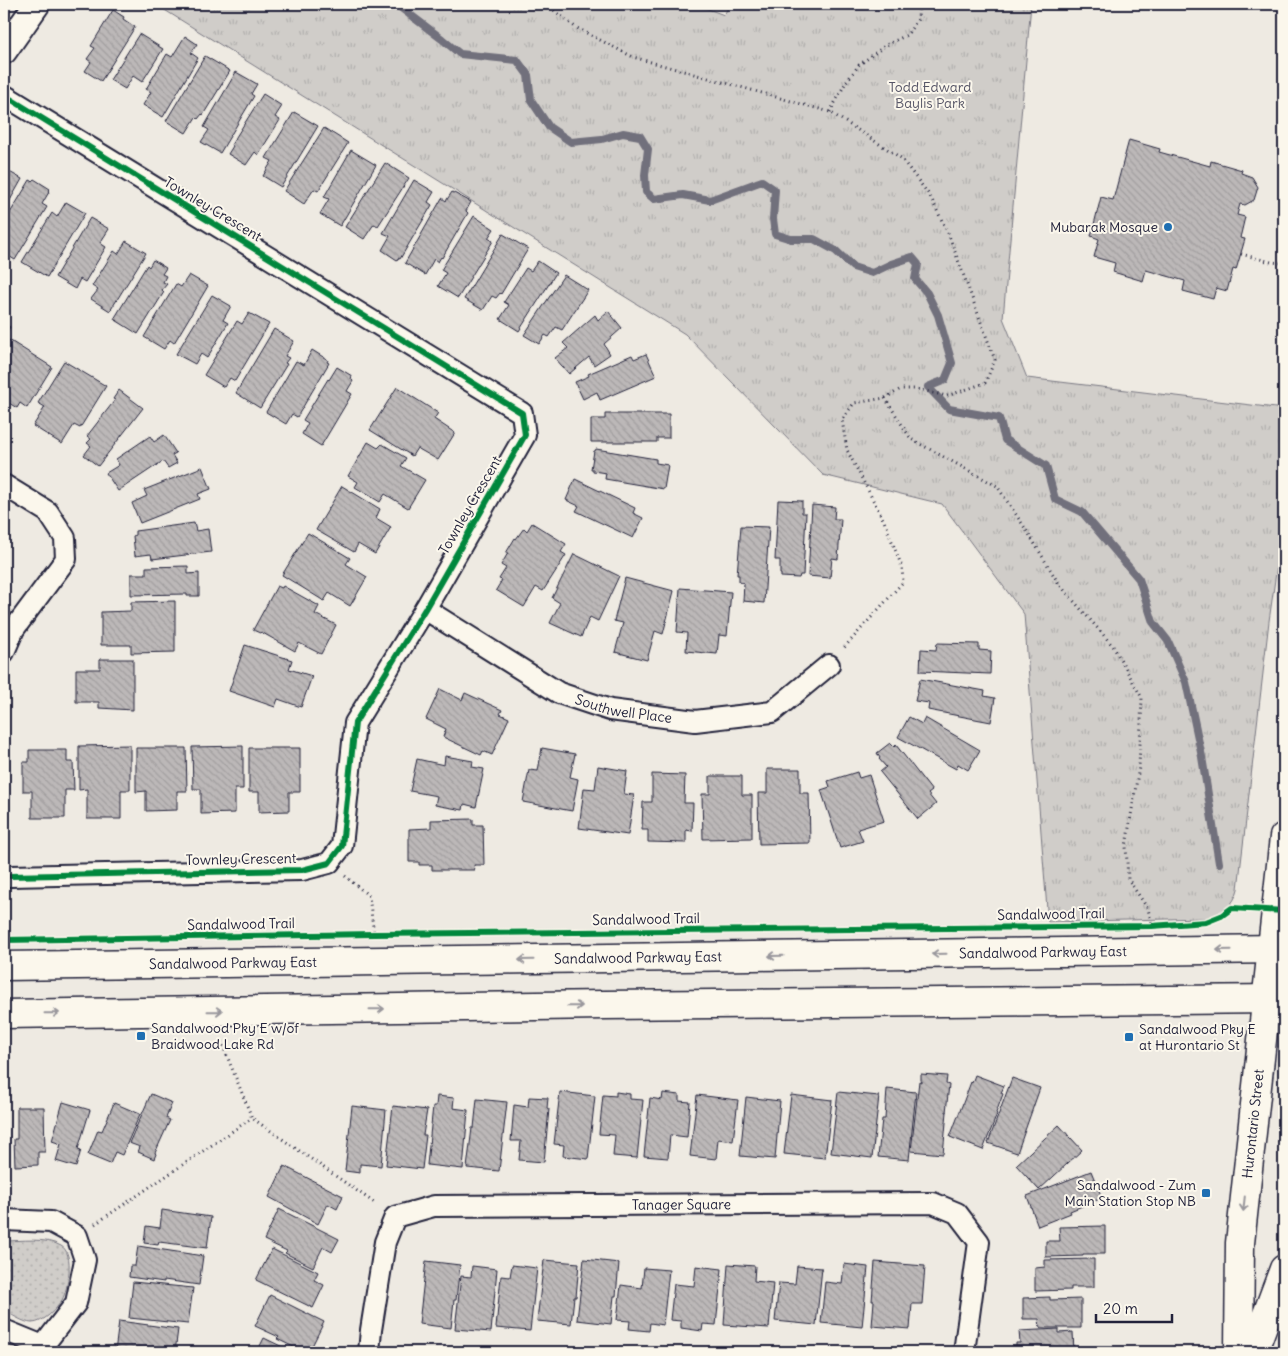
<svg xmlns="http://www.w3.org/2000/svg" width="1288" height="1356" viewBox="0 0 1288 1356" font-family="Delius,sans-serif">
<defs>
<pattern id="grass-dots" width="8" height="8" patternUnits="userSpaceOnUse" patternTransform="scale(1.25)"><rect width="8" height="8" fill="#d0cdc9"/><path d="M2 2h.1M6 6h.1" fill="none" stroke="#b2b0ae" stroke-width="1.8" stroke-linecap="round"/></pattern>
<pattern id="park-tufts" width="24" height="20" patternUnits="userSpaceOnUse" patternTransform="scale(1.25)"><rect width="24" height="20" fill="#d0cdc9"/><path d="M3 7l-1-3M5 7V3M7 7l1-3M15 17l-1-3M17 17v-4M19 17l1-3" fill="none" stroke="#b2b0ae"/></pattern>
<pattern id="building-back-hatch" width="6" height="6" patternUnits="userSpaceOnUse" patternTransform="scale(1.25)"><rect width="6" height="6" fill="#bcb8b8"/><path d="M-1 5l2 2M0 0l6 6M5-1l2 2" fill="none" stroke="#a19e9f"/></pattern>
</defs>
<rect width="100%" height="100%" fill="#eeeae2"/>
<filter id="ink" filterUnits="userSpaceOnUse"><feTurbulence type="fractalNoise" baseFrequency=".02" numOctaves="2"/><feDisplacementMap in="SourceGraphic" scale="10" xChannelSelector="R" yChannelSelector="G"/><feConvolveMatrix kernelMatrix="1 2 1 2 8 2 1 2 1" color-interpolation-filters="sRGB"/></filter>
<g filter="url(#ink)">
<path fill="url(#grass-dots)" stroke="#797882" d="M4,1241C21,1241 46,1237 61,1246C75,1253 68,1289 62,1300C57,1309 43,1323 32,1323C24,1323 10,1314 4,1310Z"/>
<path fill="url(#park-tufts)" stroke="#797882" d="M155,4H695L724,15L730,4H1031L1003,318L1027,378L1284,409V517L1269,621L1238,889C1234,906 1222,914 1205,918L1048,922L1024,614L942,504L823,475L685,334Z"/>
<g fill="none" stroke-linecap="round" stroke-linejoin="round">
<path stroke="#716f7c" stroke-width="8" d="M396,4L442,39L460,54L517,60L528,75L531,100L549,127L571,142L602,139L623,133L640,136L648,149L645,175L646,192L654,199L683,195L710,200L762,181L775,190L773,219L775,234L791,239H814L836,251L853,267L872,273L891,264L912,257L918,264L915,279L927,293L938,315L952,363L945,380L928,387L949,409L999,418L1005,440L1046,466L1055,499L1082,512L1139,579L1153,622L1168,641L1186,682L1202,757L1219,863"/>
</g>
<path fill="url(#building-back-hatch)" stroke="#22223b" d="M113,10L124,17L123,19L135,27L101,81L85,71L91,62L87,59L95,48L91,46Z
M139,34L163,49L142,82L133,76L125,89L110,80Z
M185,36L197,44L191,53L198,58L163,117L143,105L151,92L146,89L167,54L172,57Z
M205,56L230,71L203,115L202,114L198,119L196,117L186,133L166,121Z
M236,72L257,84L251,94L254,96L220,153L201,142L209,130L204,127Z
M263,94L282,106L275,117L280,120L258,155L255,152L246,165L228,154L233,146L231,145Z
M294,112L318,126L281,187L263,176L272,161L266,158Z
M324,128L348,143L318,191L314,189L304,204L284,191Z
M1129,140L1160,149L1159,152L1210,166L1211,161L1242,170L1241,173L1252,177L1258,187L1254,200L1245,205L1240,204L1237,215L1245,217L1240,238L1245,239L1236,270L1233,269L1227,291L1216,288L1213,299L1183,291L1185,281L1146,270L1143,281L1113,272L1115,263L1094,257L1099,239L1091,236L1101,197L1113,200Z
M351,150L376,165L340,226L320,214L329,199L324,197Z
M385,163L409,178L378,226L374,224L364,239L345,227Z
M6,170L22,179L4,211V174Z
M34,179L50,189L48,191L49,192L42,204L47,207L15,260L4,253V223L30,180L32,181Z
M414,180L434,192L428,202L432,205L400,259L398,258L397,260L382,250L390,236L383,233Z
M452,192L471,202L466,211L468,213L442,258L441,257L438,262L434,259L425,275L405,263L442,198L446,201Z
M66,202L85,213L47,277L22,262L52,213L57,217Z
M474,216L494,229L488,238L493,241L458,298L438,286L446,273L441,270Z
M90,218L109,229L100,243L106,247L85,282L80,279L75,289L55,277Z
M503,234L528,249L501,294L500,293L496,298L492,296L483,310L464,299Z
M126,241L146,253L110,311L91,299L98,290L92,286L114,251L118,254Z
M153,260L166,268L162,274L166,276L163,282L167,284L162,290L164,292L138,334L114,319L147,265L149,267Z
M538,261L556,273L519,331L500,319L509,305L504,302L526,268L531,271Z
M189,275L208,286L174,343L170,340L164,349L144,337L176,284L181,287Z
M564,275L588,290L562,330L556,327L549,337L545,335L539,344L524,335Z
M212,295L231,306L223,320L228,323L207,358L201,354L195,364L176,354Z
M608,311L622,328L604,344L610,354L594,365L589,357L569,374L555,358L568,348L563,343L595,315L598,320Z
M249,313L269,324L235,381L230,378L224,387L204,375L237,321L242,324Z
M4,323L10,327L4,337Z
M274,329L294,341L285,356L289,358L285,363L287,364L260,408L236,393Z
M9,340L52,367L27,408L20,403L17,408L4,400V348Z
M312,350L328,360L327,362L329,363L297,417L292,414L286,424L266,412L296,361L304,365Z
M646,354L656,376L600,400L597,392L583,399L575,382L589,376L588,374L632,355L634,359Z
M64,361L106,386L80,428L74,425L62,444L33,426L45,407L38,403Z
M337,367L352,376L351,379L353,381L347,391L352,394L321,446L302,434L308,423L303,420L328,379L329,380Z
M397,387L438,413L434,419L455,433L438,460L417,448L412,456L370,430Z
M119,390L143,408L98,466L84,455L91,446L87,443L91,439L87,436L115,400L113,399Z
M605,414H669V438H657V442H591V419H605Z
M164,435L176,453L172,455L177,463L168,468L163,461L118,491L106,473L119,465L116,459L150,436L154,442Z
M368,442L378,448L382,444L406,458L401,466L425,480L408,508L385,494L380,502L355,487L358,482L348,476Z
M596,449L656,459V463L668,465L664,489L605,479L606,473L593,471V469H591L594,451H595Z
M202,467L211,489L198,494L200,499L140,523L132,503L147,496L144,490Z
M575,479L635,508L633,513L643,518L633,538L576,511L579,506L566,500Z
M342,486L380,509L376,518L391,527L375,554L358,544L354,552L316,530Z
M778,500L802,501V513H806L803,575H800L799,578L781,577V574H780V560H775Z
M812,505L835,507L834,519H841L838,559L832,558L830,578L808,576Z
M194,523L196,531L208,529L211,552L152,559L151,554L135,556L133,536L135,535V531Z
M532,523L566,544L561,552L566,555L543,591L536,587L524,607L496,590L502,580L499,579L506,568L501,565L508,553H506L515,538L516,539L524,528L527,531Z
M741,526L769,527L764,603L743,601L744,583L739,582V575H737Z
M308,533L350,558L346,564L367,577L350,606L329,593L324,601L282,575Z
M574,554L619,576L598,621L590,617L581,637L550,623L560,603L552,598Z
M188,566V574L199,573V596H187V594L131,595V574H146V567Z
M625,578L674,591L663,634L655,631L647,660L615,652L623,623L614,621Z
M277,586L282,588L283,586L319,606L315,614L336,625L321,654L299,643L295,651L261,632L260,633L253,630Z
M680,588L731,592L727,636L719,635L717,654L686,651L687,633L677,632Z
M175,601V652L131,653V645H101V612L131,611V602Z
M937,643L979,644V650L991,651L990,674L920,671L921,649L936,650Z
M245,645L292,660L289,669L312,676L301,707L278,699L275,707L229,691Z
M100,659H133V710L99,708V702H76V669H100Z
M920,679L985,691L984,696L995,698L991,722L928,710L929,703L915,701Z
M440,689L462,700L465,693L502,710L500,714L509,718L492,755L483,751L481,755L443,737L446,729L426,719Z
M909,717L922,724L925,718L980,750L968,770L958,764L956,769L898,737Z
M890,743L894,747L896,745L932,791L928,794L936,804L918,819L880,772L886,767L879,759L880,758L877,753Z
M130,745V790H121V819H87V789L79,790V746Z
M243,746V789H235V813L201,814V789H193L192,747Z
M136,748H186L187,791H177V810L146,811V791L136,792Z
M249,748H300V792H289V811L259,812V792H249Z
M542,748L575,754L570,777L578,779L572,811L523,802L529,770L538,771Z
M29,750H67V762H73L74,790H65V818H32V791H23V762H29Z
M445,756L473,761L472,767L484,769L476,807L464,804L463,810L435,805L437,796L410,791L417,759L444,765Z
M598,766L627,771L624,794L634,795L628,835L579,828L584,788L595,789Z
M767,769H800V793H809L810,843L759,844L758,793H767Z
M857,772L859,778L869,775L884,821L858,829L863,841L840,848L821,790L830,787L828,781Z
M652,774L685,775L684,803H693L692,831L686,830V843L648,842V830H642L643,802H652Z
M710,776H742V795H752V838L703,839L702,794H710Z
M473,819V825H483L484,865H474L475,870H432V865H419V862H409V829L431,828V820Z
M921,1074L947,1076L946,1084L949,1085L946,1112H947L943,1154L911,1151L919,1081L921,1082Z
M975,1075L1004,1086L1001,1093L1003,1094L996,1113L997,1114L983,1150L950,1137L971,1082L972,1083Z
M1012,1078L1040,1088L1017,1153L988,1143Z
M887,1089L916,1092L909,1160L878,1157L882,1119H885Z
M560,1092L595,1096L588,1159L563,1156L564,1145L554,1144Z
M616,1092L630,1094V1099L643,1100L637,1158L613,1156L615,1135L599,1134L603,1095L616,1096Z
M838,1092L879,1096L872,1158L831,1153Z
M663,1093L679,1095V1101L690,1102L687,1137L670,1135L668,1158L644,1156L650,1098L662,1100Z
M151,1094L172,1103L166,1118L170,1120L155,1153L156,1154L154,1159L138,1152L140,1147L129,1143Z
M697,1095L738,1100L733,1141L718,1139L716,1159L690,1156Z
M791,1095L832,1100L825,1158L784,1154Z
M437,1096L454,1098L453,1108L468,1110L463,1169L427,1165L433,1106H436Z
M529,1097L548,1098L547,1108L549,1109L544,1162L519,1160L521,1141H511L514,1105L528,1107Z
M746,1097L780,1101L775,1159L740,1156Z
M477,1099L507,1102L499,1171L467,1168L472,1128H474Z
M63,1102L90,1110L78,1149L81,1150L76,1167L56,1161L61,1144L52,1141Z
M114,1103L140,1114L122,1155L115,1152L110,1164L88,1155L98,1130L102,1131Z
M352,1106L386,1110L381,1166L360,1164V1173L345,1171Z
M393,1106L427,1110L423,1135H426L422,1169L386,1165Z
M17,1107H44L45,1152H38V1165L15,1166L14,1139H17Z
M1059,1125L1082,1150L1039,1190L1016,1165Z
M4,1126V1150L7,1149V1167H4Z
M284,1166L343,1196L337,1209L328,1204L318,1224L269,1197Z
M1091,1171L1102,1198L1070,1211L1071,1213L1038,1226L1027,1196Z
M279,1209L339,1239L332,1252L323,1247L313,1267L285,1253L287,1251L264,1240Z
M162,1210L211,1217L207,1248L159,1242L158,1245L144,1243L146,1226L160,1228Z
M1105,1226V1254H1083V1256L1046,1257V1241H1060L1059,1227Z
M138,1246L203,1256L199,1285L164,1280V1282L129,1277L130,1266H135Z
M272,1249L318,1272L314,1280L324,1285L313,1308L256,1280Z
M584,1259L619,1263L616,1296H614L611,1324L577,1320Z
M1094,1259V1287H1071V1290L1035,1291V1268L1045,1267V1260Z
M544,1260L579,1263L576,1297H574L571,1324L537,1321Z
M426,1261L460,1265L456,1300H454L451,1328L419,1324Z
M875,1262L925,1266L922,1304H912L910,1329L872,1326L874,1301H872Z
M728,1264L755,1266L754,1281L773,1283L769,1328L724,1325Z
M844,1264L868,1267L862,1327L821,1323L825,1282L842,1284Z
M512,1265L537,1268L530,1331L496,1328L501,1276L510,1277Z
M472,1266L497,1269L491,1332L455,1329L461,1276L471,1277Z
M696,1266L722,1269L716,1325L703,1324L702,1331L681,1328V1321L670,1320L674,1284L694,1286Z
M797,1266L822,1268L816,1325L775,1321L779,1283L795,1284Z
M644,1268L669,1270L663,1325L650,1323L649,1331L629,1329L630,1321L617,1320L621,1285L642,1288Z
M133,1282L193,1288L188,1324L129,1318Z
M270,1295L324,1322L309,1352H304L277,1339L279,1337L255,1326Z
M1050,1297V1300L1081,1299V1328H1040L1039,1319H1023V1298Z
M119,1321L178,1329L175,1352H115Z
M1059,1329V1333L1073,1332L1074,1352H1016V1343H1020L1019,1331Z
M264,1338L293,1352H257Z"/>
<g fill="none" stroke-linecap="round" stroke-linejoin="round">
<g stroke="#22223b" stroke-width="24">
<g id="minor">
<path d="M4,95L522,413L525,435L425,609L355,723L342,846L329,863L302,870L10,876L4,874"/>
<path d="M4,485L48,512L65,538L66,559L14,629L4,652"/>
<path id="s1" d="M425,609L559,693L610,710L695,721L772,712L829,665"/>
<path d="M4,1220L51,1222L77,1236L85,1260L76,1303L43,1346L4,1330"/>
<path id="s2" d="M369,1352L371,1330L385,1242L395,1217L434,1206L933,1203L957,1213L979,1242L964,1352"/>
</g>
</g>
<g stroke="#22223b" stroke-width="29">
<path id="tertiary" d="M4,51L37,4"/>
</g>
<g stroke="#22223b" stroke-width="31">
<g id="secondary">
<path id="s3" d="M4,966L1284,949"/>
<path d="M4,1014L604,1005L1284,999"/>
</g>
</g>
<g stroke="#22223b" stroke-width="31">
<g id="primary">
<path id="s4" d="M1239,1352L1240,1243L1284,837"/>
<path d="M1253,1352L1284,1269"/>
</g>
</g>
<path stroke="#22223b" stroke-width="3" stroke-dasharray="1 4" stroke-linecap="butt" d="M546,4L575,27L633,57L830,112L901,158L930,196L948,233L995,360L985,383L947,396L916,389H901L885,398L854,403L842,420L847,450L884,521L902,567L903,582L843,649
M830,112L846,82L859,65L886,45L907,35L918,19L919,4
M1241,254L1271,262L1284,263
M885,398L911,439L997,486L1027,531L1059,584L1113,646L1142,698L1139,767L1126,846L1128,879L1148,909L1152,925
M345,876L369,896L374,934
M221,1041L252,1118L376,1204
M95,1224L252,1118"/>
<use href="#minor" stroke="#fbf7ec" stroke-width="20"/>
<use href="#tertiary" stroke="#fbf7ec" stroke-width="25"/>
<use href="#secondary" stroke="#fbf7ec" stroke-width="28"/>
<use href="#primary" stroke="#fbf7ec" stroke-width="28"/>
<g stroke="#fbf7ec" stroke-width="9">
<path id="cycleway" d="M4,95L522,413L525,435L425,609L355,723L342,846L329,863L302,870L10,876L4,874
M4,940L374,934L1152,926L1206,922L1221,916L1232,908L1284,911"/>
</g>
<use href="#cycleway" stroke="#00873e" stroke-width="6"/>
</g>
<defs><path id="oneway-shaft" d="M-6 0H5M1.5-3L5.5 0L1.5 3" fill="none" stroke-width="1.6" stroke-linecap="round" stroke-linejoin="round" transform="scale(1.25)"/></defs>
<g stroke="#99979c">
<use href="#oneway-shaft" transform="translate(1224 950) rotate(179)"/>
<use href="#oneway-shaft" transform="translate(939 954) rotate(179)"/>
<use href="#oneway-shaft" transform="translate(776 956) rotate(179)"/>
<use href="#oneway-shaft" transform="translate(526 960) rotate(179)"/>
<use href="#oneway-shaft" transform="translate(575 1006) rotate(-1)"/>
<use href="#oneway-shaft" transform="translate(377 1009) rotate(-1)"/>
<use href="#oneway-shaft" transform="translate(215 1011) rotate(-1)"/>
<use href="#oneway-shaft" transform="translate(52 1013) rotate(-1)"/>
<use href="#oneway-shaft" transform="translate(1244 1204) rotate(96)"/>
</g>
</g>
<g fill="#1f6fb2" stroke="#fbf7ec" stroke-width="2">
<circle cx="1168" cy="227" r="5"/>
<rect x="136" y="1031" width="10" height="10" rx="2.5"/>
<rect x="1124" y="1032" width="10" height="10" rx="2.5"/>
<rect x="1201" y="1188" width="10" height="10" rx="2.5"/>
</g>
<g text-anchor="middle" stroke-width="4" stroke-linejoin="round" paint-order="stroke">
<g font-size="14" fill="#565566" stroke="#fbf7ec">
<text x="930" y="92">Todd Edward<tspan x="930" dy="16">Baylis Park</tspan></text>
</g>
<g font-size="14" fill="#22223b" stroke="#fbf7ec">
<text transform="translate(213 209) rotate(31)" y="5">Townley Crescent</text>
<text transform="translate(470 505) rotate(-60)" y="5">Townley Crescent</text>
<text dy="5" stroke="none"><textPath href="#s1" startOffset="225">Southwell Place</textPath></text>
<text transform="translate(241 859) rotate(-1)" y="5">Townley Crescent</text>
<text transform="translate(1051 914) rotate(-1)" y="5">Sandalwood Trail</text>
<text transform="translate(646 919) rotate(-1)" y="5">Sandalwood Trail</text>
<text transform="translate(241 924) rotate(-1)" y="5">Sandalwood Trail</text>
<text dy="5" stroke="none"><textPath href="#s3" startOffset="1039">Sandalwood Parkway East</textPath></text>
<text dy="5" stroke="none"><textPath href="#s3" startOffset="634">Sandalwood Parkway East</textPath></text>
<text dy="5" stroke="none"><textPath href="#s3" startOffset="229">Sandalwood Parkway East</textPath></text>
<text dy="5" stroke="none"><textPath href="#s4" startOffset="229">Hurontario Street</textPath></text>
<text dy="5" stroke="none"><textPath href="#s2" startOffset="426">Tanager Square</textPath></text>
</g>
<g font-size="14" fill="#22223b" stroke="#fbf7ec" text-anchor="end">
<text x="1158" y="232">Mubarak Mosque</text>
<text x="151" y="1033" text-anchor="start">Sandalwood Pky E w/of<tspan x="151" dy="16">Braidwood Lake Rd</tspan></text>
<text x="1139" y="1034" text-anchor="start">Sandalwood Pky E<tspan x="1139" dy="16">at Hurontario St</tspan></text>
<text x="1196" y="1190">Sandalwood - Zum<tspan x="1196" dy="16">Main Station Stop NB</tspan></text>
</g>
</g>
<rect width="1288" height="1356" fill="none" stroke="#fbf7ec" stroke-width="20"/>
<rect x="10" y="10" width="1268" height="1336" fill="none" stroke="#22223b" stroke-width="2" filter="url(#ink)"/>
<path d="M1096 1314v8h76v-8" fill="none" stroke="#22223b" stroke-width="2.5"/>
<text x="1103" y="1314" font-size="15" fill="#22223b" stroke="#fbf7ec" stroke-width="4" paint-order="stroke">20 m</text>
</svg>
